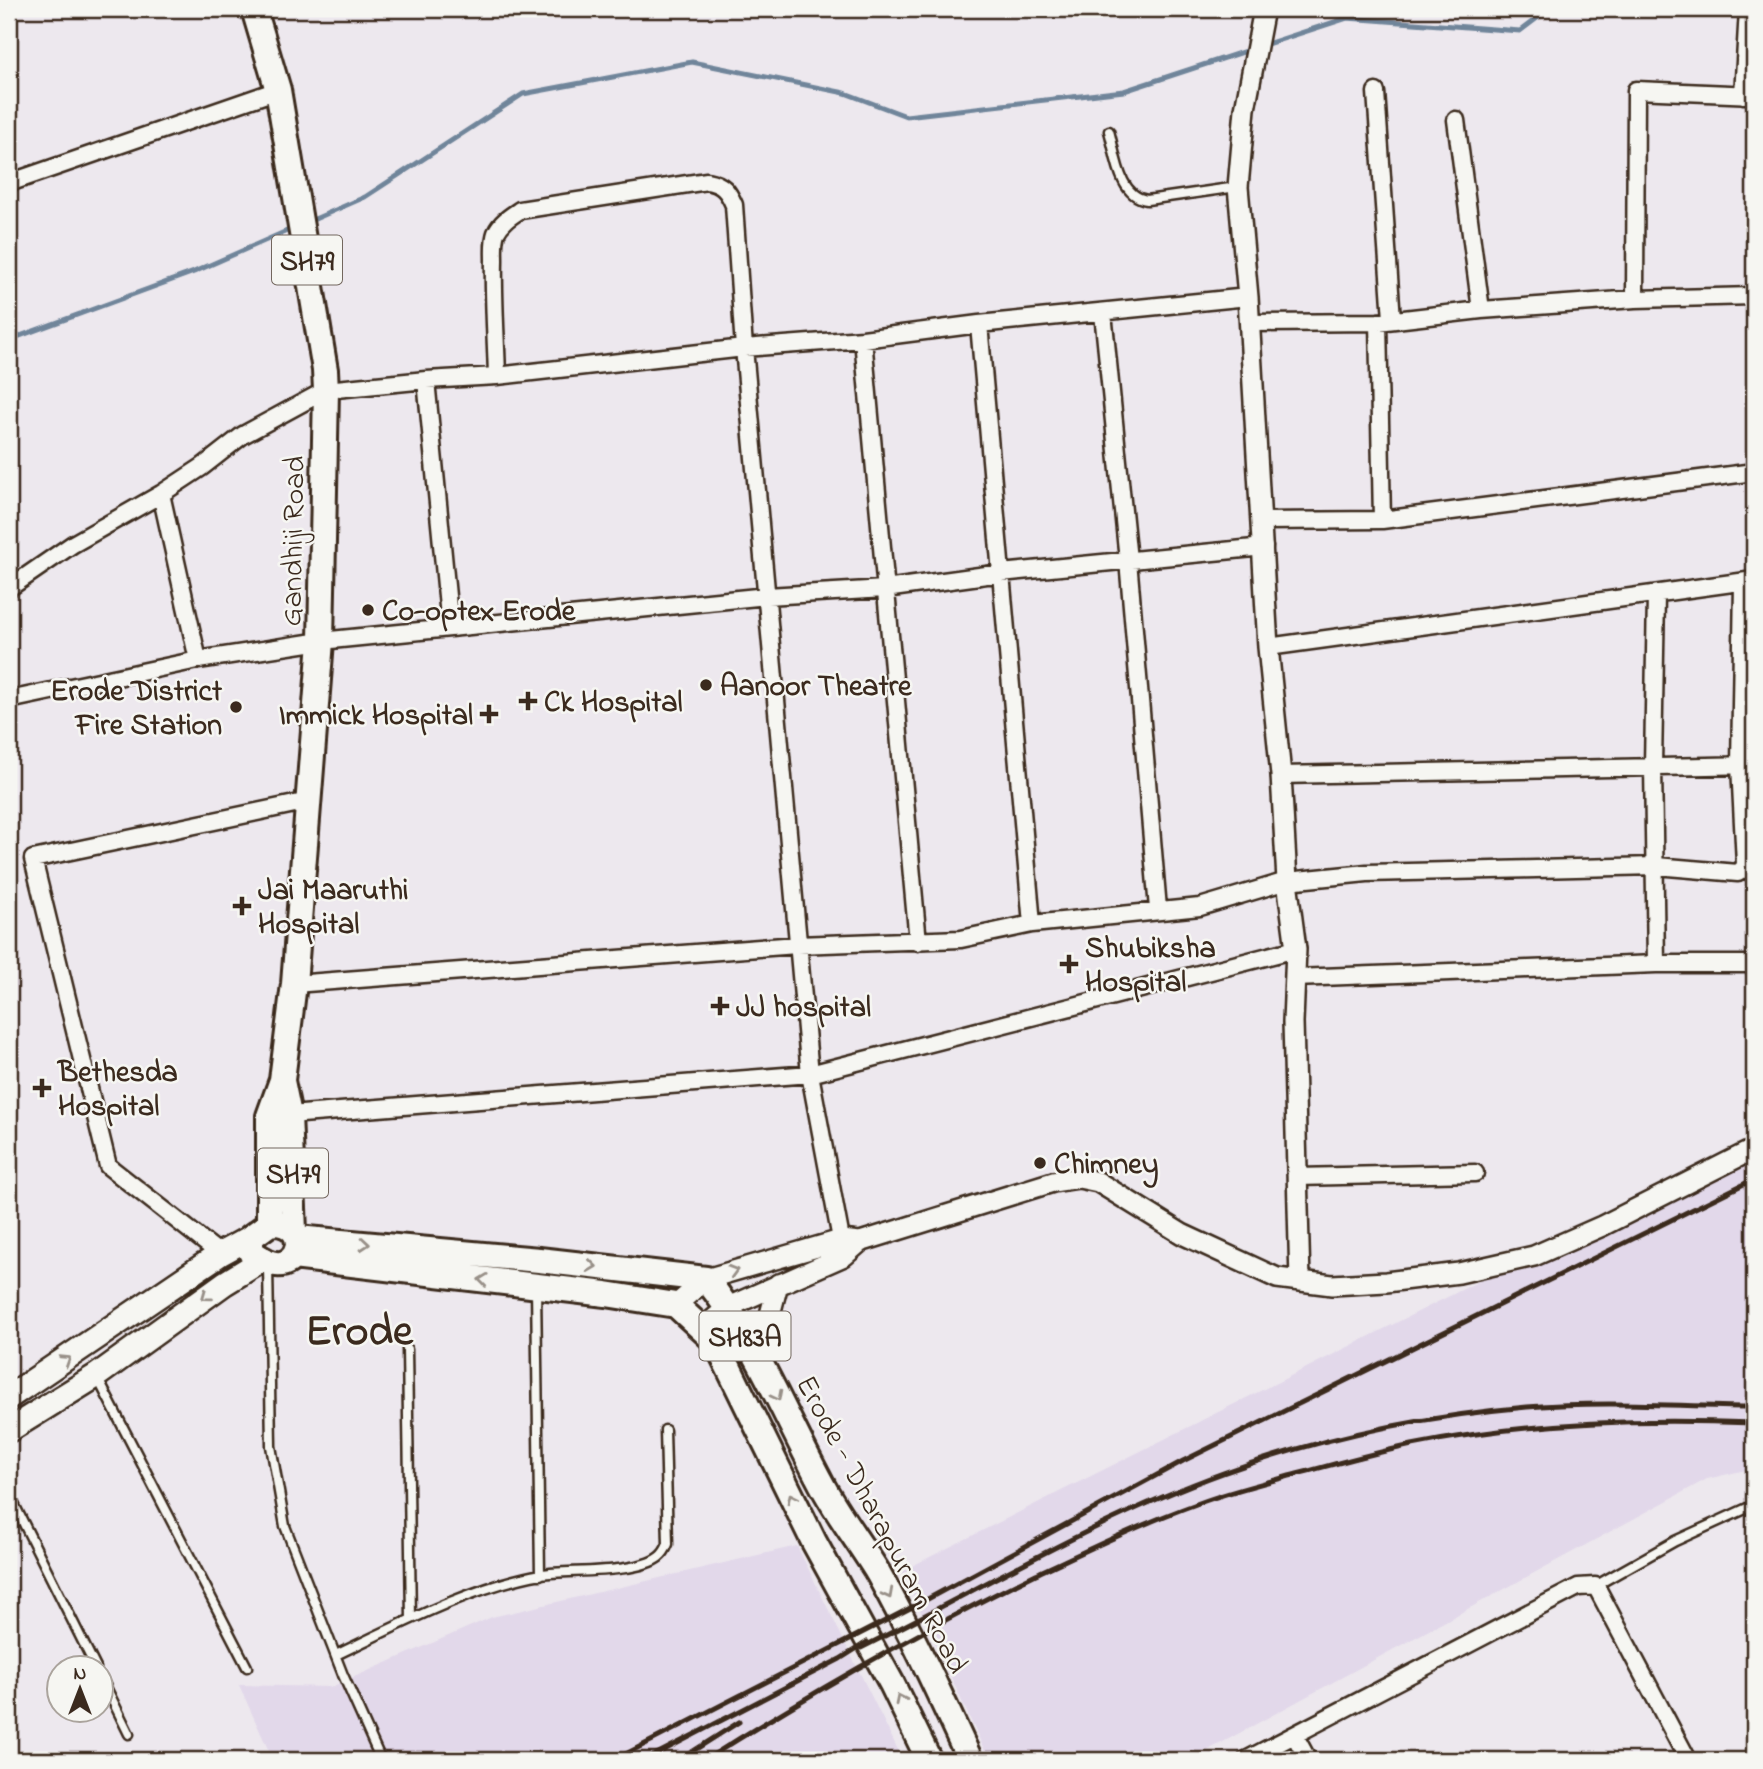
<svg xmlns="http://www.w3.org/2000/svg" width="1763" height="1769" viewBox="0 0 1763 1769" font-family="'Indie Flower',sans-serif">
<rect width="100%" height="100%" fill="#ede8ee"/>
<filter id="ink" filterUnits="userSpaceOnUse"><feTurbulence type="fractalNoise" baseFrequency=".0143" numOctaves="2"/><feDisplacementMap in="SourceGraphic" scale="14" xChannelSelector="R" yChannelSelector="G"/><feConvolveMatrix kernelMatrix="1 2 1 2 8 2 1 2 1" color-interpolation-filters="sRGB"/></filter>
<g filter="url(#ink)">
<path fill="#e2d8ea" d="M1754,1143V1468L1707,1479L1190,1760H989L902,1571Z
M797,1546L903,1760H273L239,1685L331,1687L492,1617Z"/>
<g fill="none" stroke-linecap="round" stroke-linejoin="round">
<path stroke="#6f859a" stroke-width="5" d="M1261,46L1347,18L1520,31L1549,9
M308,222L365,197L523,94L692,62L845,93L906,116L1124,91L1252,49
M9,340L194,272L296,227"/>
<g stroke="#3b2a1e" stroke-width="13">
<path id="service" d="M1109,131C1116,154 1118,196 1147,200L1237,187
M268,1265L271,1446L285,1526L343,1675L381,1760
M536,1287L540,1575
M407,1349L411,1619
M97,1377L247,1667
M9,1494L96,1668
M1595,1586L1675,1541L1754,1505
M336,1655C397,1626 475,1585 542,1574C570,1570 637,1574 659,1557C663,1554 666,1549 668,1544L665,1430
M102,1679L129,1734"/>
</g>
<g stroke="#3b2a1e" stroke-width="21">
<path id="minor" d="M1376,92L1392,319
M1743,95L1748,9
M1456,120L1481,310
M9,183L278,90
M1635,299L1636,90L1754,95
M1103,313L1128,560L1158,909
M1378,322L1382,520
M1249,323L1378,322L1481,310L1635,299L1754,296
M979,324L1032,924
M863,339L918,942
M497,376C496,338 493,299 494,260C494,252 493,241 496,233C501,222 511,216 520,210L707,181C723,184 728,191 734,205L744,348L810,1074L843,1250
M426,380L450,627
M161,494L198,660
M1262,521L1382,520L1754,472
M9,588L73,544L161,494L202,467L243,435L326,390L426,380L497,376L744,348L863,339L979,324L1248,297
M1656,595L1653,766L1656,964
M1268,647L1754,580
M9,700L198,660L321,641L767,596L885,589L1001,573L1264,547
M1281,775L1754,765
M1295,978L1656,964H1754
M294,984L797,945L961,939L1032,924L1200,907L1287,881L1367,873L1656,866L1738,873L1743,869L1745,864L1740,765L1743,583
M289,1115L810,1074L1296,949
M1297,1177L1475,1173
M220,1254L108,1166L33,859L309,801
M1295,1736L1308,1760
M1246,1760L1578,1587L1595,1586L1598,1590L1688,1760"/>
</g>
<g stroke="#3b2a1e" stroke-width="24">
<path id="tertiary" d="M1264,9L1245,109L1238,187L1248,297L1268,647L1281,775L1287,881L1296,949L1293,1022L1300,1281
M676,1305L706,1279L841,1240L860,1242L1053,1182L1079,1178L1098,1182L1182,1234L1277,1278L1332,1285L1386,1282L1459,1273L1534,1256L1602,1226L1754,1149
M703,1328L728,1307L844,1256L860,1242
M763,1368L766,1330L778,1284"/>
</g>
<g stroke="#3b2a1e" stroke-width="28">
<path id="secondary" d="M9,1397L220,1254L251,1237
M9,1430L96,1376L225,1283L264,1259"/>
</g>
<g stroke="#3b2a1e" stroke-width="30">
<path id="primary" d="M254,9L278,90L325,370L326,390L321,641L294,984L282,1080L269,1116V1224
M282,1081L289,1115L294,1231
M276,1223C311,1226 300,1272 271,1263C264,1261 258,1256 251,1252V1237L269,1224Z
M297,1238L539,1260L706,1279C755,1340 784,1414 821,1483C837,1514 860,1543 878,1573C912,1634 941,1697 970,1760
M293,1257L606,1294L676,1305L716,1342L814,1542L892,1684L929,1760"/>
</g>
<use href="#service" stroke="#f6f6f2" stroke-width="8"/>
<use href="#minor" stroke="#f6f6f2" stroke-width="16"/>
<use href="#tertiary" stroke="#f6f6f2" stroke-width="19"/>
<use href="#secondary" stroke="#f6f6f2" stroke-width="23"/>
<use href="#primary" stroke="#f6f6f2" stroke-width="24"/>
<path stroke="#3b2a1e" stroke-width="5" d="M861,1648C980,1589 1098,1518 1223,1473C1320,1438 1424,1416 1527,1407C1602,1401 1679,1406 1754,1407
M614,1760L924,1601L1183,1461L1754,1179
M645,1760L840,1659L867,1642
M679,1760L739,1722
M705,1760C811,1693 921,1630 1034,1575C1089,1549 1143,1523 1199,1503C1231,1491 1264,1483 1297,1474C1335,1464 1373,1453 1412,1445C1524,1422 1641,1418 1754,1423"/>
</g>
<defs><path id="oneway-chevron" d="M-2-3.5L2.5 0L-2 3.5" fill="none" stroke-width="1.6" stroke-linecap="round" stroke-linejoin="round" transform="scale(1.75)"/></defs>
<g stroke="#989088">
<use href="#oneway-chevron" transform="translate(365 1244) rotate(5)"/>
<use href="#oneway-chevron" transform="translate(592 1266) rotate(7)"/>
<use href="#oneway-chevron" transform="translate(733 1271) rotate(-16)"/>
<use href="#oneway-chevron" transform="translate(483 1280) rotate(-173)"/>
<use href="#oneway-chevron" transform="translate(206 1296) rotate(144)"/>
<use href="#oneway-chevron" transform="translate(66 1360) rotate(-33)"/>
<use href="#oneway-chevron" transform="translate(777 1396) rotate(63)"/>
<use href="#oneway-chevron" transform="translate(792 1498) rotate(-116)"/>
<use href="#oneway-chevron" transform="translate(888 1594) rotate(62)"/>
<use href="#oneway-chevron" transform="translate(900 1699) rotate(-116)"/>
</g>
</g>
<g fill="#3b2a1e" stroke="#f6f6f2" stroke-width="2.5">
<circle cx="368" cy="610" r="7"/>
<circle cx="706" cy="685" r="7"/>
<path d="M524.5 690.5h7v7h7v7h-7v7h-7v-7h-7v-7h7z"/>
<circle cx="236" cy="707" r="7"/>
<path d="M485.5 703.5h7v7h7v7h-7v7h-7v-7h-7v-7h7z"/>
<path d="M238.5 895.5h7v7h7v7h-7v7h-7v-7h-7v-7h7z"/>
<path d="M1065.5 953.5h7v7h7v7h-7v7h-7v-7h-7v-7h7z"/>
<path d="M716.5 995.5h7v7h7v7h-7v7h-7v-7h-7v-7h7z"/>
<path d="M38.5 1077.5h7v7h7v7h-7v7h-7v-7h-7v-7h7z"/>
<circle cx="1040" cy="1163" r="7"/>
</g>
<g text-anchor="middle" stroke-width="5" stroke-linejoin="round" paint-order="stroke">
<g fill="#f6f6f2" stroke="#73675e" stroke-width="2">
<rect x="272" y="235.5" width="70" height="49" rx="5"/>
<rect x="258" y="1148.5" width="70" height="49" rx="5"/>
<rect x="699.5" y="1311.5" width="91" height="49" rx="5"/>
</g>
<g font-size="28" font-weight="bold" fill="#3b2a1e">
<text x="307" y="270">SH79</text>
<text x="293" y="1183">SH79</text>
<text x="745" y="1346">SH83A</text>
</g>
<g font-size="30" fill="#3b2a1e" stroke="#f6f6f2">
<text transform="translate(292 541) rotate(-89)" y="10">Gandhiji Road</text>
<text transform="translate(883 1524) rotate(62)" y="10">Erode - Dharapuram Road</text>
</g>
<g font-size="30" font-weight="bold" fill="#3b2a1e" stroke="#f6f6f2" text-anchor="start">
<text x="382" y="620">Co-optex Erode</text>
<text x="720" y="695">Aanoor Theatre</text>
<text x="222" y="700" text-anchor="end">Erode District<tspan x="222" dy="34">Fire Station</tspan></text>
<text x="544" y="711">Ck Hospital</text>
<text x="473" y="724" text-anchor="end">Immick Hospital</text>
<text x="258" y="899">Jai Maaruthi<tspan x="258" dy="34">Hospital</tspan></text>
<text x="1085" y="957">Shubiksha<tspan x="1085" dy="34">Hospital</tspan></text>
<text x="736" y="1016">JJ hospital</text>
<text x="58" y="1081">Bethesda<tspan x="58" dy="34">Hospital</tspan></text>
<text x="1054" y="1173">Chimney</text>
</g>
<g font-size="44" font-weight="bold" fill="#3b2a1e" stroke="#f6f6f2">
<text x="359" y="1344">Erode</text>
</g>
</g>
<rect width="1763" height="1769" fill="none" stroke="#f6f6f2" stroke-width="35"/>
<rect x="18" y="18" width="1728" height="1734" fill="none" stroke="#3b2a1e" stroke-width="2.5" filter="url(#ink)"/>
<g transform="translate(80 1689)"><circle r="33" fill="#f6f6f2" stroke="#aba49d" stroke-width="2"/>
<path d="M0-5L12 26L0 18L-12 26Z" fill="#3b2a1e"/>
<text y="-10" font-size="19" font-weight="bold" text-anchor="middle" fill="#3b2a1e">N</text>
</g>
</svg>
